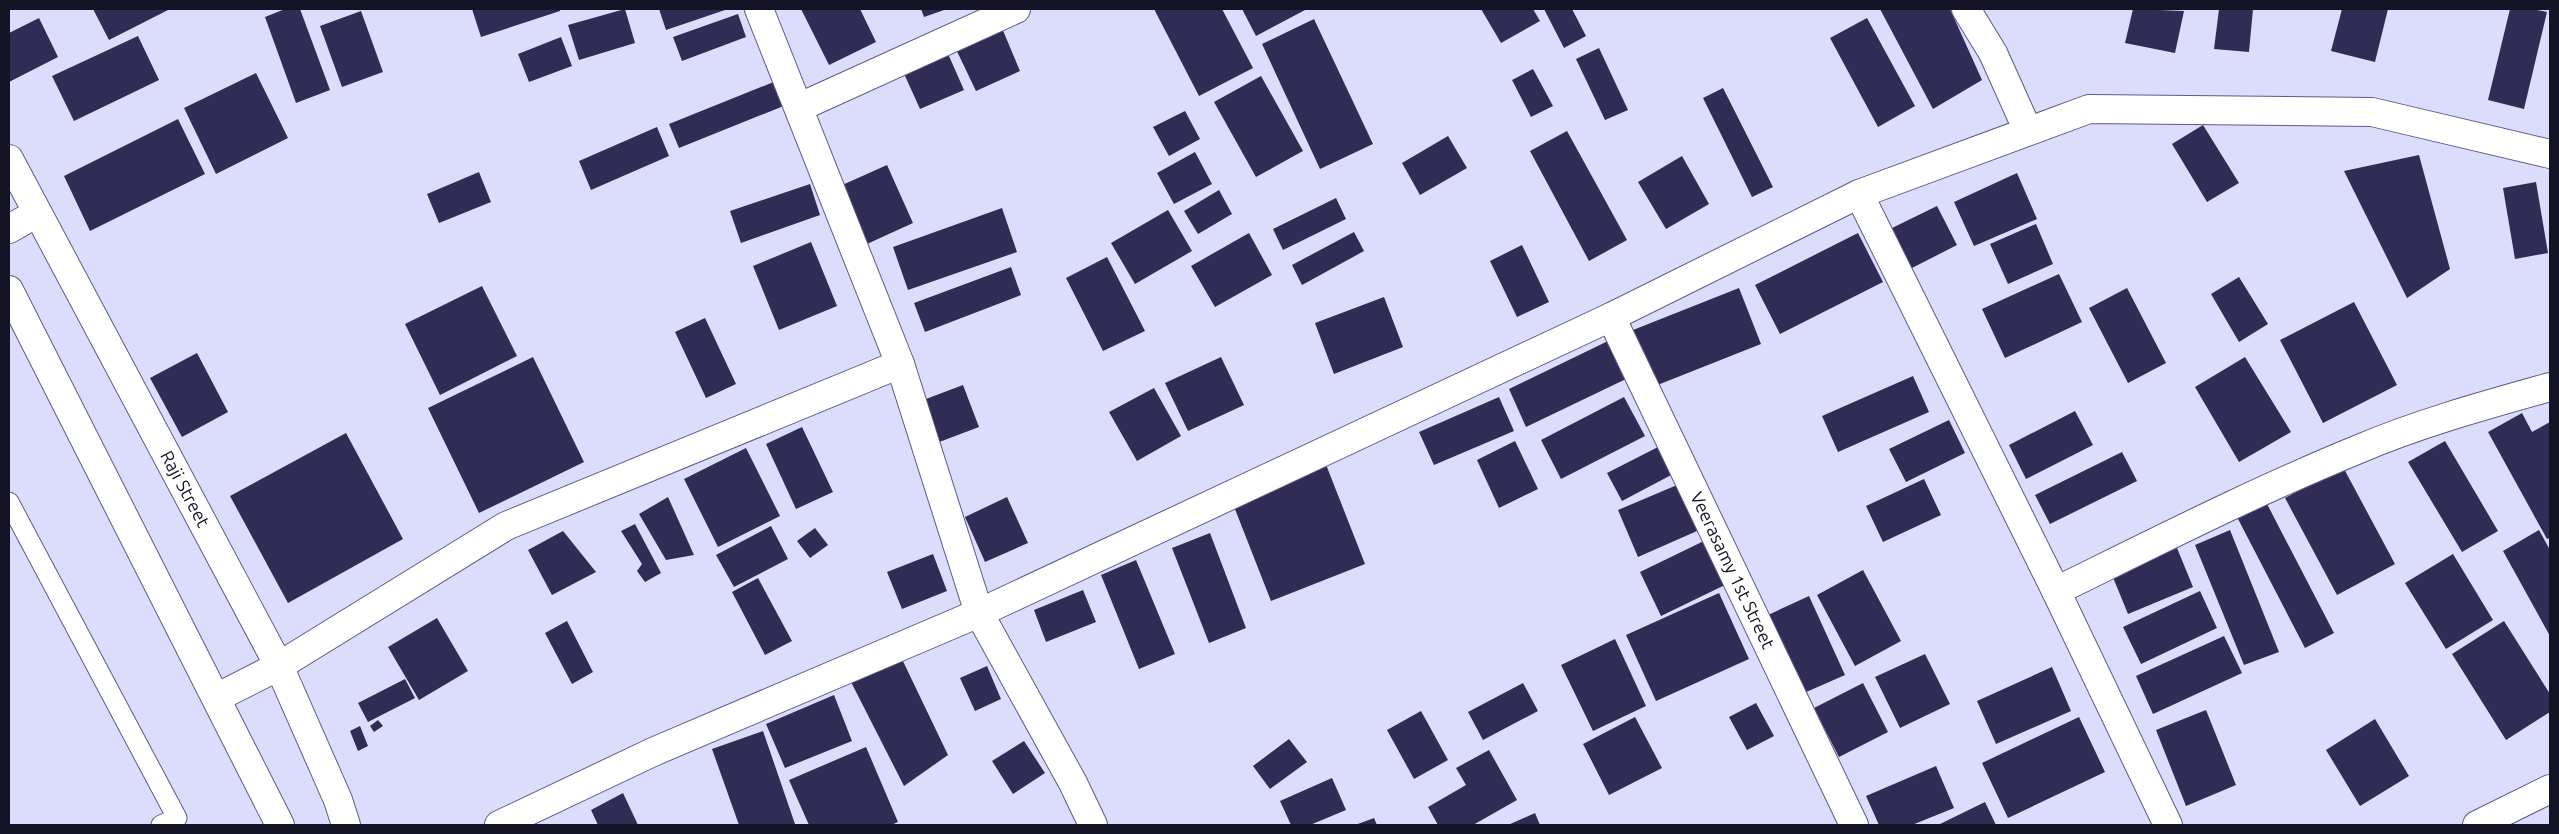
<svg xmlns="http://www.w3.org/2000/svg" width="2559" height="834" viewBox="0 0 2559 834" font-family="Ubuntu,sans-serif">
<rect width="100%" height="100%" fill="#dcdcfc"/>
<path fill="#302c56" d="M93,9H170L109,40Z
M285,9H300L330,90L296,103L265,17Z
M472,9H560V11L481,37Z
M625,9L635,43L579,60L568,25Z
M659,9H728L666,30Z
M801,9H860L876,42L829,65Z
M921,9H947L924,17Z
M1154,9H1222L1253,68L1199,96Z
M1242,9H1307L1256,36Z
M1481,9H1533L1540,21L1501,43Z
M1544,9H1572L1586,36L1564,48Z
M1880,9H1950L1982,80L1933,109Z
M2133,9L2184,11L2175,53L2125,43Z
M2219,9H2253L2249,52L2214,49Z
M2342,9H2388L2375,62L2331,51Z
M2510,9H2532L2547,12L2524,109L2488,100Z
M361,11L383,72L342,87L320,26Z
M738,14L746,37L682,61L673,37Z
M39,18L58,57L9,82V33Z
M1867,18L1915,106L1878,127L1830,38Z
M1314,19L1373,144L1320,169L1262,44Z
M999,21L1020,71L976,91L953,43Z
M138,36L159,80L74,121L52,76Z
M561,37L572,66L529,82L518,54Z
M945,47L964,90L920,109L901,67Z
M1599,48L1628,110L1605,120L1576,59Z
M1533,69L1553,106L1531,117L1512,80Z
M256,73L288,138L216,174L184,108Z
M1261,76L1303,151L1256,177L1214,102Z
M781,79L791,103L679,148L669,124Z
M1723,88L1773,187L1752,197L1703,98Z
M1185,111L1200,139L1169,156L1153,127Z
M178,119L205,174L90,231L64,176Z
M2203,125L2239,183L2207,202L2172,144Z
M657,127L669,156L591,190L579,161Z
M1567,131L1627,240L1589,261L1530,151Z
M1448,136L1467,168L1420,195L1402,163Z
M1195,152L1212,184L1174,204L1157,173Z
M2419,155L2450,269L2407,298L2344,171Z
M1682,156L1709,204L1666,229L1638,182Z
M887,165L913,223L867,244L840,186Z
M479,172L491,202L439,223L427,194Z
M2017,173L2037,219L1974,246L1954,202Z
M2536,182L2548,253L2515,259L2503,188Z
M810,184L820,215L741,243L730,211Z
M1219,190L1232,214L1198,234L1184,211Z
M1336,198L1346,219L1283,250L1273,229Z
M1937,206L1957,245L1910,269L1890,229Z
M1002,208L1017,252L908,290L893,247Z
M1168,210L1192,251L1135,284L1111,243Z
M2036,224L2053,264L2008,284L1990,244Z
M1354,232L1364,251L1302,285L1292,265Z
M1249,233L1272,275L1215,307L1191,266Z
M1858,233L1883,282L1780,334L1755,285Z
M811,242L837,306L779,330L753,266Z
M1522,245L1549,302L1517,317L1490,261Z
M1107,257L1145,331L1103,351L1066,278Z
M1011,267L1021,295L925,332L914,303Z
M2059,274L2082,322L2005,358L1982,309Z
M2239,277L2268,324L2239,342L2211,294Z
M482,286L517,356L440,395L405,324Z
M1739,288L1761,344L1655,386L1633,330Z
M2127,288L2166,363L2128,383L2089,308Z
M1384,297L1403,347L1334,374L1315,323Z
M2354,302L2397,385L2323,423L2280,340Z
M705,318L736,384L706,398L675,332Z
M1608,341L1626,379L1526,427L1509,389Z
M197,353L228,412L182,437L150,378Z
M533,357L584,462L479,513L428,408Z
M1221,357L1244,405L1188,431L1165,383Z
M2245,357L2291,432L2239,462L2195,387Z
M1913,376L1929,412L1838,452L1822,416Z
M963,385L979,427L934,444L918,402Z
M1154,388L1181,436L1137,461L1109,412Z
M1499,397L1514,431L1434,465L1419,432Z
M1624,397L1645,436L1561,479L1541,440Z
M2075,411L2093,445L2026,479L2009,445Z
M2522,413L2532,432L2550,422V538L2547,539L2488,432Z
M1949,420L1965,453L1906,482L1889,449Z
M802,427L833,492L796,509L766,444Z
M346,433L403,539L288,603L230,496Z
M1515,441L1538,489L1499,508L1477,460Z
M2445,441L2498,531L2462,552L2408,462Z
M1660,446L1675,473L1622,501L1607,473Z
M746,448L780,516L718,547L684,479Z
M2122,452L2137,481L2050,524L2035,495Z
M1325,462L1365,564L1271,601L1231,499Z
M2343,467L2395,564L2337,595L2285,498Z
M1924,479L1941,515L1883,542L1866,506Z
M1677,485L1697,531L1638,557L1618,510Z
M668,497L694,555L666,560L639,514Z
M1007,497L1028,543L985,562L965,517Z
M2266,502L2334,633L2305,648L2237,517Z
M635,524L661,573L645,582L637,571L642,564L621,531Z
M771,526L788,559L734,587L716,555Z
M815,528L828,545L810,558L797,541Z
M2230,530L2279,652L2244,665L2195,545Z
M2539,530L2550,550V636L2503,551Z
M563,531L596,572L552,595L528,550Z
M1210,533L1246,628L1209,643L1172,548Z
M1708,539L1729,583L1661,616L1640,572Z
M2177,548L2193,587L2128,614L2112,575Z
M933,554L947,591L902,609L887,572Z
M2453,554L2493,620L2446,649L2405,583Z
M1136,560L1175,654L1139,669L1101,575Z
M1863,570L1901,641L1855,666L1817,595Z
M758,578L792,641L765,655L732,592Z
M1083,590L1096,622L1046,642L1034,610Z
M2200,591L2217,628L2141,664L2123,627Z
M1719,593L1749,659L1656,701L1626,635Z
M1809,596L1845,675L1804,693L1768,615Z
M437,618L468,671L419,700L388,647Z
M567,621L593,672L572,684L545,633Z
M2504,621L2550,694V712L2506,740L2452,654Z
M2224,636L2242,673L2153,714L2136,676Z
M1615,639L1646,706L1593,731L1561,665Z
M1925,654L1950,704L1900,728L1875,677Z
M900,655L948,755L904,786L850,680Z
M987,666L1001,699L975,711L960,678Z
M2052,667L2071,711L1996,744L1977,701Z
M405,679L415,698L368,722L358,703Z
M1523,683L1538,711L1483,740L1468,712Z
M1863,683L1888,732L1839,757L1814,708Z
M834,695L852,741L785,768L766,724Z
M1756,703L1774,736L1747,750L1729,717Z
M2206,710L2236,785L2186,806L2156,730Z
M1421,711L1448,760L1414,779L1387,730Z
M1635,717L1662,768L1609,795L1583,744Z
M2079,717L2105,772L2008,818L1982,763Z
M2375,719L2409,776L2360,806L2326,750Z
M378,720L383,726L374,732L370,726Z
M360,726L368,746L358,751L350,731Z
M763,731L795,824L792,825H739L712,749Z
M1289,739L1307,762L1270,789L1253,766Z
M1024,741L1045,773L1013,794L992,761Z
M866,747L898,822L891,825H809L789,780Z
M1489,750L1517,800L1473,825H1438L1428,807L1466,785L1456,768Z
M1936,766L1954,808L1912,825H1879L1866,796Z
M1332,778L1346,810L1310,825H1291L1280,801Z
M623,793L638,825H598L591,810Z
M1985,802L1996,825H1938Z
M1535,813L1540,825H1508Z
M1374,818L1377,825H1355Z"/>
<g fill="none" stroke-linecap="round" stroke-linejoin="round">
<g stroke="#5d5a87" stroke-width="21">
<path id="lane" d="M9,502L177,818L161,825"/>
</g>
<g stroke="#5d5a87" stroke-width="30">
<g id="street">
<path d="M759,9L900,364L979,613L1073,783L1093,825"/>
<path d="M1966,9L1993,53L2028,131"/>
<path d="M800,107L1016,9"/>
<path d="M1859,194L2056,591L2168,825"/>
<path id="s1" d="M1611,317L1854,825"/>
<path d="M2056,591C2156,542 2256,491 2359,449C2420,423 2486,405 2550,387"/>
<path d="M216,698L279,666L506,526L900,364"/>
<path d="M499,825L653,752L979,613L1611,317L1859,194L2089,109L2372,112L2550,154"/>
<path d="M2477,825L2550,789"/>
</g>
</g>
<g stroke="#5d5a87" stroke-width="30">
<g id="secondary">
<path id="s2" d="M9,159L279,666L338,800L346,825"/>
<path d="M9,229L37,213"/>
<path d="M9,290L280,825"/>
</g>
</g>
<use href="#lane" stroke="#fff" stroke-width="19"/>
<use href="#street" stroke="#fff" stroke-width="28"/>
<use href="#secondary" stroke="#fff" stroke-width="28"/>
</g>
<g text-anchor="middle" stroke-width="5" stroke-linejoin="round" paint-order="stroke">
<g font-size="18" fill="#141225" stroke="#dcdcfc">
<text dy="6" stroke="none"><textPath href="#s2" startOffset="374">Raji Street</textPath></text>
<text dy="6" stroke="none"><textPath href="#s1" startOffset="281">Veerasamy 1st Street</textPath></text>
</g>
</g>
<rect width="2559" height="834" fill="none" stroke="#141225" stroke-width="20"/>
</svg>
